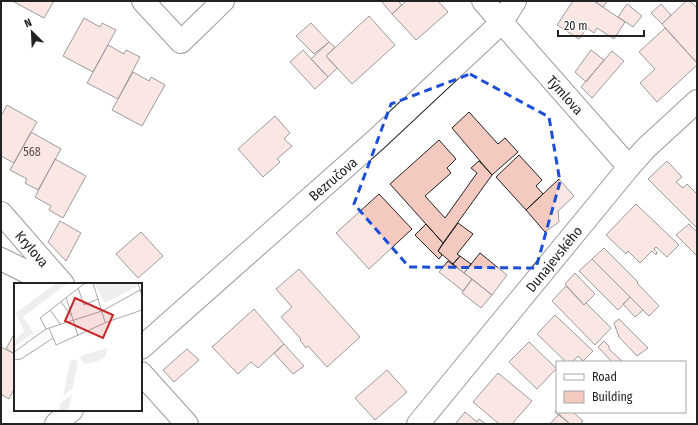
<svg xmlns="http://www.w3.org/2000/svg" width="698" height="425" viewBox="0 0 698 425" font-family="'Fira Sans Condensed',sans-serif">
<rect width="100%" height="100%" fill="#fff"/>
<path fill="#f3c9c0" stroke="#222" d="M14,1H54L44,18L14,2Z
M381,1H398L402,5L392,14Z
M403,1H438L448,12L416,40L392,14L405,2Z
M573,1H594L625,22L614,39L597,28L594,33L587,28L579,39L557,25Z
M594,1H607L603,7Z
M686,1H690L697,8V63L662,24Z
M627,4L642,16L633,27L618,17Z
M661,4L671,15L662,24L651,13Z
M369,16L395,45L352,84L326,56Z
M84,18L100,27L102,23L116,30L93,72L63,56Z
M311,23L329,42L314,54L296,36Z
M665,28L697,63V65L657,102L640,83L655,69L639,52Z
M329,42L335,47L326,56L337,68L328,77L311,59Z
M108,45L124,54L126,50L140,57L118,99L87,83Z
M303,50L328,77L315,89L290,62Z
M591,50L604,60L586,82L575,72Z
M612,51L624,61L592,98L581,87Z
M133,72L149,81L151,77L165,85L142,126L112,110Z
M7,105L37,122L14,163L1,156L2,152L1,151V116Z
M469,112L498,144L505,138L518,152L492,175L452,128Z
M275,116L290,133L284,139L292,146L277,159L280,162L263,177L238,149Z
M31,132L61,149L38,190L25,183L27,179L10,170Z
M439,140L456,159L447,168L451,173L425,196L445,218L477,173L471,168L479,161L492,175L443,243L390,184Z
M519,155L542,180L536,186L543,194L526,210L496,177Z
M55,159L86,176L63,218L49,210L51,206L35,197Z
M667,161L682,177L676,182L683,188L687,184L697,194V228L648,179Z
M559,179L574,196L558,211L559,222L545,232L526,210Z
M379,194L412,229L369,269L336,233Z
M636,204L679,245L667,257L656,247L654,249L657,252L656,255L652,251L640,263L628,251L626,254L606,235Z
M60,221L81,233L66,261L48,242Z
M458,223L473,234L457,254L460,256L453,264L438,251Z
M426,224L443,243L438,251L442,255L439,259L415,235Z
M689,224L697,232V256L676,235Z
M141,232L163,256L138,278L116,254Z
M604,248L638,282L637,283L659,306L649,316L592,259Z
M480,253L507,275L492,295L464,273Z
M460,256L471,264L464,273L453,264Z
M592,259L630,297L618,310L579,271Z
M448,261L472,279L463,291L439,272Z
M299,269L360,337L327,367L308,346L306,348L300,340L301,339L281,317L292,307L276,289Z
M575,273L595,294L584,305L565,284Z
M472,279L492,295L481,308L462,293Z
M566,286L584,305L586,303L611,328L595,345L552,301Z
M630,297L643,310L635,317L623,304Z
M254,309L284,344L258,368L251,362L238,374L212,347Z
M555,315L593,351L583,361L578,356L572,362H566L537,334Z
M619,319L648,348L637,356L619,337L614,323Z
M15,332V354L6,349Z
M604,341L609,346V349L623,362H612L598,347Z
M529,342L557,369V371L555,370L537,389L509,362Z
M284,344L304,366L293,374L274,353Z
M1,347L15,354V373L14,376H15V387L9,399L1,394Z
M187,349L199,360L174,382L163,370Z
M387,370L407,392L375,420L355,398Z
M498,373L532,401L512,424H499L473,402Z
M557,409V412H573L583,421L580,424H570L555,412Z
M465,412L477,422L479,419L486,424H455Z
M559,414L570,424H550Z"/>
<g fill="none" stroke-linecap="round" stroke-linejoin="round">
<g stroke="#222" stroke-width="24">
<path id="street" d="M143,1L181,42L223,1
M483,1L629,167
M1,213L63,284
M1,259L51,284
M141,373L187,424
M418,424L629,167L646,148L697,101"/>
</g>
<g stroke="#222" stroke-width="24">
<path id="secondary" d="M141,348L377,139L501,23L515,1
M56,424L72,410"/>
</g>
<use href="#street" stroke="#fff" stroke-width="22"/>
<use href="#secondary" stroke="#fff" stroke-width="22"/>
</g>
<path d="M0 0H698V425H0ZM470,74L549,117L560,182L536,268L409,267L354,204L391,104Z" fill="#fff" fill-opacity=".55" fill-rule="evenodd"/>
<path fill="none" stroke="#1d4ed8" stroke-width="3" stroke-dasharray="8 5" stroke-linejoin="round" d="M470,74L549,117L560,182L536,268L409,267L354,204L391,104Z"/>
<g text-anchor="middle" stroke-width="3" stroke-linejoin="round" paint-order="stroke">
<g font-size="12" fill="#564c4a">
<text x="32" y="156">568</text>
</g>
<g font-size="14" fill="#222" stroke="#fff">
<text transform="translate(565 95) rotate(48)" y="5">Týmlova</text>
<text transform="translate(333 179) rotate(-41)" y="5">Bezručova</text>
<text transform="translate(32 249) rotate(49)" y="5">Krylova</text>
<text transform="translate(554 259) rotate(-51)" y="5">Dunajevského</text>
</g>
</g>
<g transform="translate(14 283)">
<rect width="128" height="128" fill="#fff"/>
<path d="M42,0H54L9,34L20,50L0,64V58L10,48L2,30ZM80,0H123L124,3L91,20Z" fill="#eee"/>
<path d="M94,65L91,74L82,79L71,81L66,75L69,72ZM64,76L59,105L49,114L56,78ZM58,111L54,128H45L46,121Z" fill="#eee"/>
<path fill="none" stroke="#a7a7a7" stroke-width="1" d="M79,0L91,39M124,0L128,13M64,5L70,22L84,16M52,14L64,53M47,19L57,32M36,27L47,42M35,45L42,62L93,39L128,27M32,46L26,35L71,0M0,69L32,46L88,28L128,6M0,77L7,76L39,55"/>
<path fill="#c62828" fill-opacity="0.15" stroke="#c62828" stroke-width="2" d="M61,15L99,32L89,55L51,38Z"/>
<rect width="128" height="128" fill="none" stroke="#222" stroke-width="2"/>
</g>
<rect width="698" height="425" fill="none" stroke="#222222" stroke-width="4"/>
<rect x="556" y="361" width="130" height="52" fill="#ffffff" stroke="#a7a7a7"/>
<rect x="564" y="374" width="20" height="6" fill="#ffffff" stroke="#a7a7a7"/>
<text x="592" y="381" font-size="12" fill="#222222">Road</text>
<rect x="564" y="391" width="20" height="12" fill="#f3c9c0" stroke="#a7a7a7"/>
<text x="592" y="401" font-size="12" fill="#222222">Building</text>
<g transform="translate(32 32) rotate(336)" stroke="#ffffff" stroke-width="3" paint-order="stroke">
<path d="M0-3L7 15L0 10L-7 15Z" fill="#222222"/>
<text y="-6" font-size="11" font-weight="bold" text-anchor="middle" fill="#222222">N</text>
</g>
<path d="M558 30v6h86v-6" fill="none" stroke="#222222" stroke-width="2"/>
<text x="564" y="30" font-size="12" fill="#222222" stroke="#ffffff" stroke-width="3" paint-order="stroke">20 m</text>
</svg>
